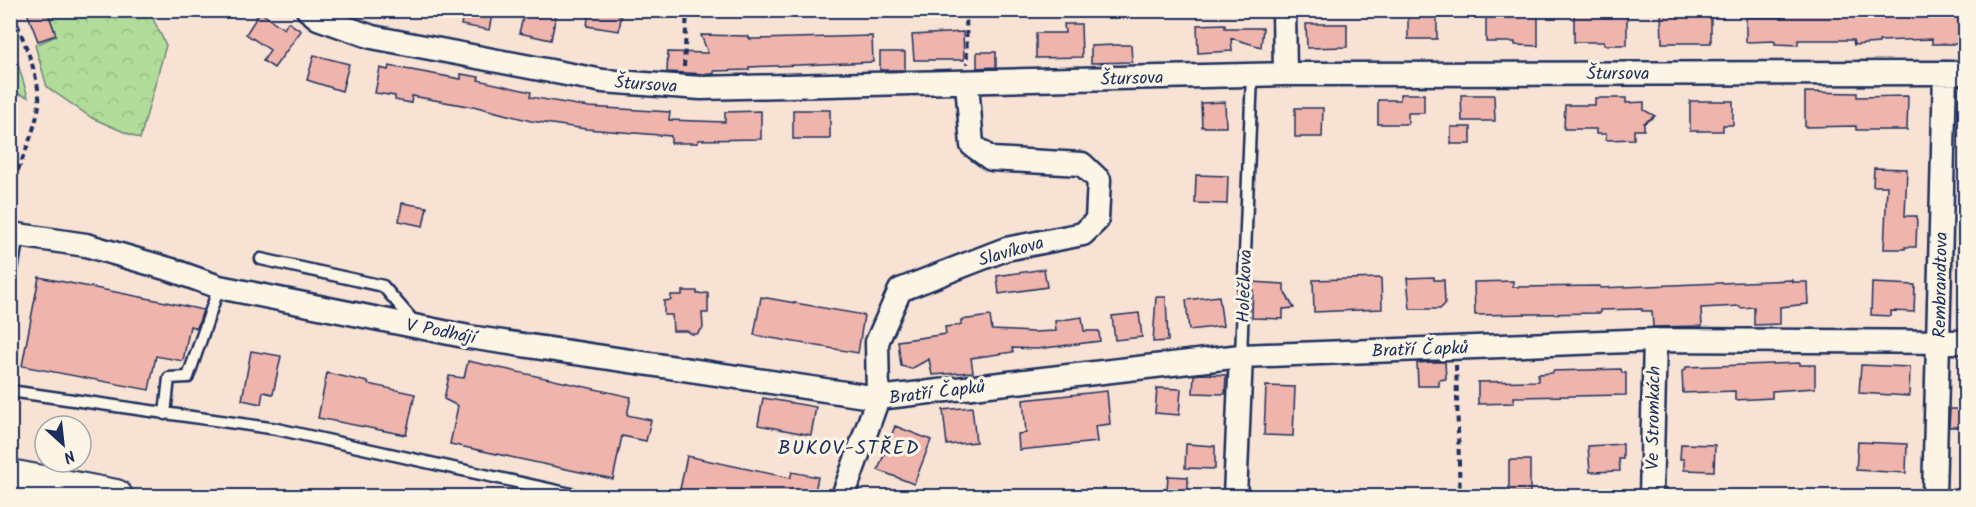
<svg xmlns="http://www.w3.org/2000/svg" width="1976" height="507" viewBox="0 0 1976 507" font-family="Kalam,sans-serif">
<defs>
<pattern id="forest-crowns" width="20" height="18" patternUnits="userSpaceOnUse" patternTransform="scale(1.5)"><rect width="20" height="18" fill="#b2dc99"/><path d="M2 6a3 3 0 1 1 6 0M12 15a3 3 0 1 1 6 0" fill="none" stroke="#98bd86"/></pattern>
</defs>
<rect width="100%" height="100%" fill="#f8e2d4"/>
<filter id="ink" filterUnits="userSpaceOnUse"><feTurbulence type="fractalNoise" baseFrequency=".0167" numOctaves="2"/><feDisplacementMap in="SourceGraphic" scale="12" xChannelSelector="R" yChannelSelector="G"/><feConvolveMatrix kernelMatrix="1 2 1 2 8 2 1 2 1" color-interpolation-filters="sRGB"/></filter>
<g filter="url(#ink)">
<path fill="url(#forest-crowns)" stroke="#66867c" stroke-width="1.5" d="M48,11H149L166,45L140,139L92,118L47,87L35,45L56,36Z
M10,46L14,51L28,97L11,91Z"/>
<path fill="#efb4ac" stroke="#1b2f5e" stroke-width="1.5" d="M26,10H47L56,35L38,41Z
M464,10H493L489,30L461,25Z
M525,10H557L551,40L519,33Z
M589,10H622L619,31L587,26Z
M1522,10H1538V46L1515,45V42H1486V17H1522Z
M1599,10H1627V45H1604V42H1574V11Z
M1661,10H1711V43H1662Z
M1782,10H1959V44H1932V39L1879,41V43L1854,45L1853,40H1798V45L1775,44V41L1746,42V17H1782Z
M260,12L284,29L288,22L301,31L274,68L263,61L270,50L246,34Z
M1437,13V39H1408V14Z
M1064,24H1081L1082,57L1036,58V33H1065Z
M1225,24V28H1263L1261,47L1231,38L1232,51L1198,53L1197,25Z
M1306,24H1347V47L1307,48Z
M963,32L964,60H914L912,35Z
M701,35L748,36L750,39H756L872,36L873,62L749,67V70L714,71V74H707L667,72L668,52L708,53Z
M1115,45H1131L1132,62L1091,63V46Z
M880,52H905V70H880Z
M977,52H996V67L977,68Z
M314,55L349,64L342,91L307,80Z
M389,66L461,79V74L479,77L478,80L531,92L530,97L589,107L670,112L669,120L725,122V112L761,111V139L698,140V143H671V136L586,129L531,121L473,106V107L412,96L411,103L395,100V96L375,93L380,68L388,70Z
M1805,92L1857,93V97L1908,96L1907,130H1856V126L1805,127Z
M1400,94H1424V113H1408V124H1378V100H1400Z
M1461,95H1494L1495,121H1462Z
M1595,98H1626V103L1644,102V110L1655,116L1644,123V130H1634V139L1606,140V134H1596V129H1564L1565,105H1595Z
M1690,101H1733V125H1723V131H1690Z
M1225,102L1226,127H1202L1201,103Z
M1295,108H1323L1322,137H1295Z
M793,110H830V139H793Z
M1451,127H1471V144H1451Z
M1874,168L1907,169L1905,216H1917L1916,247H1905V249H1884L1887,186H1873Z
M1196,175L1228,176L1227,204L1195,203Z
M402,203L427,207L423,226L399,221Z
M1044,269L1047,287L999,294L997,276Z
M39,277L166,302L203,310L197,328L190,326L183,361L156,356L149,390L22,366Z
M1434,277V280H1444L1445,304L1440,309H1410L1407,278Z
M1381,278L1382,309L1314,312L1313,280Z
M1792,280V282H1807L1808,304L1780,307V324L1754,325V307L1740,308V306L1701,308L1702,326L1653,327L1652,311H1642V309L1600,310V313L1475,315L1474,282L1513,281V287L1600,286V288Z
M1253,282L1284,284V291L1294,308L1283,309V319L1252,318Z
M1872,283L1915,285L1914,312L1891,311V316L1871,315Z
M682,291H697V294L708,293V313H702L703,328L697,334H692L687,331H673L672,315H664V301L671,300V295H682Z
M1219,296L1223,326L1189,330L1186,300Z
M761,297L864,315L858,353L754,335Z
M1156,297H1166L1168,341L1153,342Z
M1139,313L1142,337L1115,340L1112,316Z
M990,316L992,330L1033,332L1056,331L1055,321L1082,317L1084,331H1099L1100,341L1037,349L1012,348L1013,352L971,358L973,372L932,375L929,359L911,369L901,366L898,341L946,334L945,327L961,325V320Z
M251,351L281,356L273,394L263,392L261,404L242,400Z
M468,361L631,397L627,415L651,420L646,441L622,436L613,479L450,444L458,406L444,399L449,376L464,378Z
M1433,362H1445L1446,379L1439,380V386H1418L1417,363Z
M1800,363V365H1815V388L1772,391V398L1735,400V391L1683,393L1682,371L1686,370V367Z
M1861,365L1910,367L1909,396L1859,393Z
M1621,369L1622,373H1626V395L1514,397V403L1478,404V382L1538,381V374L1553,373V371Z
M327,373L368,382V384L415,394L406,435L318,418Z
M1201,374L1226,375L1225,394L1193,393L1194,375Z
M1266,386L1295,387L1293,436L1264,435Z
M1157,388L1181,389L1179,415L1155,413Z
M1107,391L1110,424L1095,426L1097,442L1019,450L1018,434L1026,433L1023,400Z
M763,398L816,407L811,435L758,425Z
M972,407L976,442L947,445L943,410Z
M1950,409H1965V427H1949Z
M895,426L931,440L914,484L878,470Z
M1858,442L1907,444L1906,473L1856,470Z
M1186,444L1215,446V469L1185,468Z
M1623,444V459H1619L1620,471L1590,472L1588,446Z
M1681,444L1715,445L1714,471L1684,470V459H1680Z
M687,456L790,478L792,472L818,477L814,496H692L679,494Z
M1509,460H1530V493H1509Z
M1168,476L1188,477V491L1167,490Z"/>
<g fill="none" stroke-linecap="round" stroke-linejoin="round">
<g stroke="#1b2f5e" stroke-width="15">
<path id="lane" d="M261,259L383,286L415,323
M10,282L18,235
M1241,356L1252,75
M10,391L277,429L580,496
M165,414L169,378L188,377L219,287"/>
</g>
<g stroke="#1b2f5e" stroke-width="27">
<path id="street" d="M308,10L318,18L372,37L603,81L701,88L1285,74L1966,73
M1284,10L1285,74
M10,236L18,235L86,245L172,270L219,287L469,337L878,398L1241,356L1655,340L1966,342
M843,496L878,398L877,342L900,290L1006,249L1083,234L1097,220L1099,180L1082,164L991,159L972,145L967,83
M1235,496L1241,356
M1651,496L1655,340
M1934,496L1945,73"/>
</g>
<g stroke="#1b2f5e" stroke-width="36">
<path id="secondary" d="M10,476L116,496"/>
</g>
<path stroke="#1b2f5e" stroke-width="4" stroke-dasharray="6 4.5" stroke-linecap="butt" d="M966,10L967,64
M684,67L687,10
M10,190C18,169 42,116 39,96C36,67 22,38 12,10
M1456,365L1460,496"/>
<use href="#lane" stroke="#fcf5e5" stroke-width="10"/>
<use href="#street" stroke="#fcf5e5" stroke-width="22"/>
<use href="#secondary" stroke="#fcf5e5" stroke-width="32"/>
</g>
</g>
<g text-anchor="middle" stroke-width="6" stroke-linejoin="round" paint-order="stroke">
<g font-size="18" fill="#1b2f5e" stroke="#fcf5e5">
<text x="1618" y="79">Štursova</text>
<text transform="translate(1132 78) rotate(-2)" y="6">Štursova</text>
<text transform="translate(646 84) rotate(4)" y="6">Štursova</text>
<text transform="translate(1011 251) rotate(-16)" y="6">Slavíkova</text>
<text transform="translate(1940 285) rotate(-89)" y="6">Rembrandtova</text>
<text transform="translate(1244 286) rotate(-88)" y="6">Holečkova</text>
<text transform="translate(441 331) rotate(11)" y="6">V Podhájí</text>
<text transform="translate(1420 349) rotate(-2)" y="6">Bratří Čapků</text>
<text transform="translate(937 392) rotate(-7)" y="6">Bratří Čapků</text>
<text transform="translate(1653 418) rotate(-89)" y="6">Ve Stromkách</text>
</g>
<g font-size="20" letter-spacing="1.5" fill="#1b2f5e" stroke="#fcf5e5">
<text x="849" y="454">BUKOV-STŘED</text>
</g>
</g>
<rect width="1976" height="507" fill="none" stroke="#fcf5e5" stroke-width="36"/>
<rect x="18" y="18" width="1940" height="471" fill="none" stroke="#1b2f5e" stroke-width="2" filter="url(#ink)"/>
<g transform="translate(63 444) rotate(153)"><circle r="28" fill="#fcf5e5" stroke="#a2a6af" stroke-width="1.5"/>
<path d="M0-4.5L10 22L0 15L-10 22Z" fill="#1b2f5e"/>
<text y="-9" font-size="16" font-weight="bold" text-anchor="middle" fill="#1b2f5e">N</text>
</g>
</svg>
